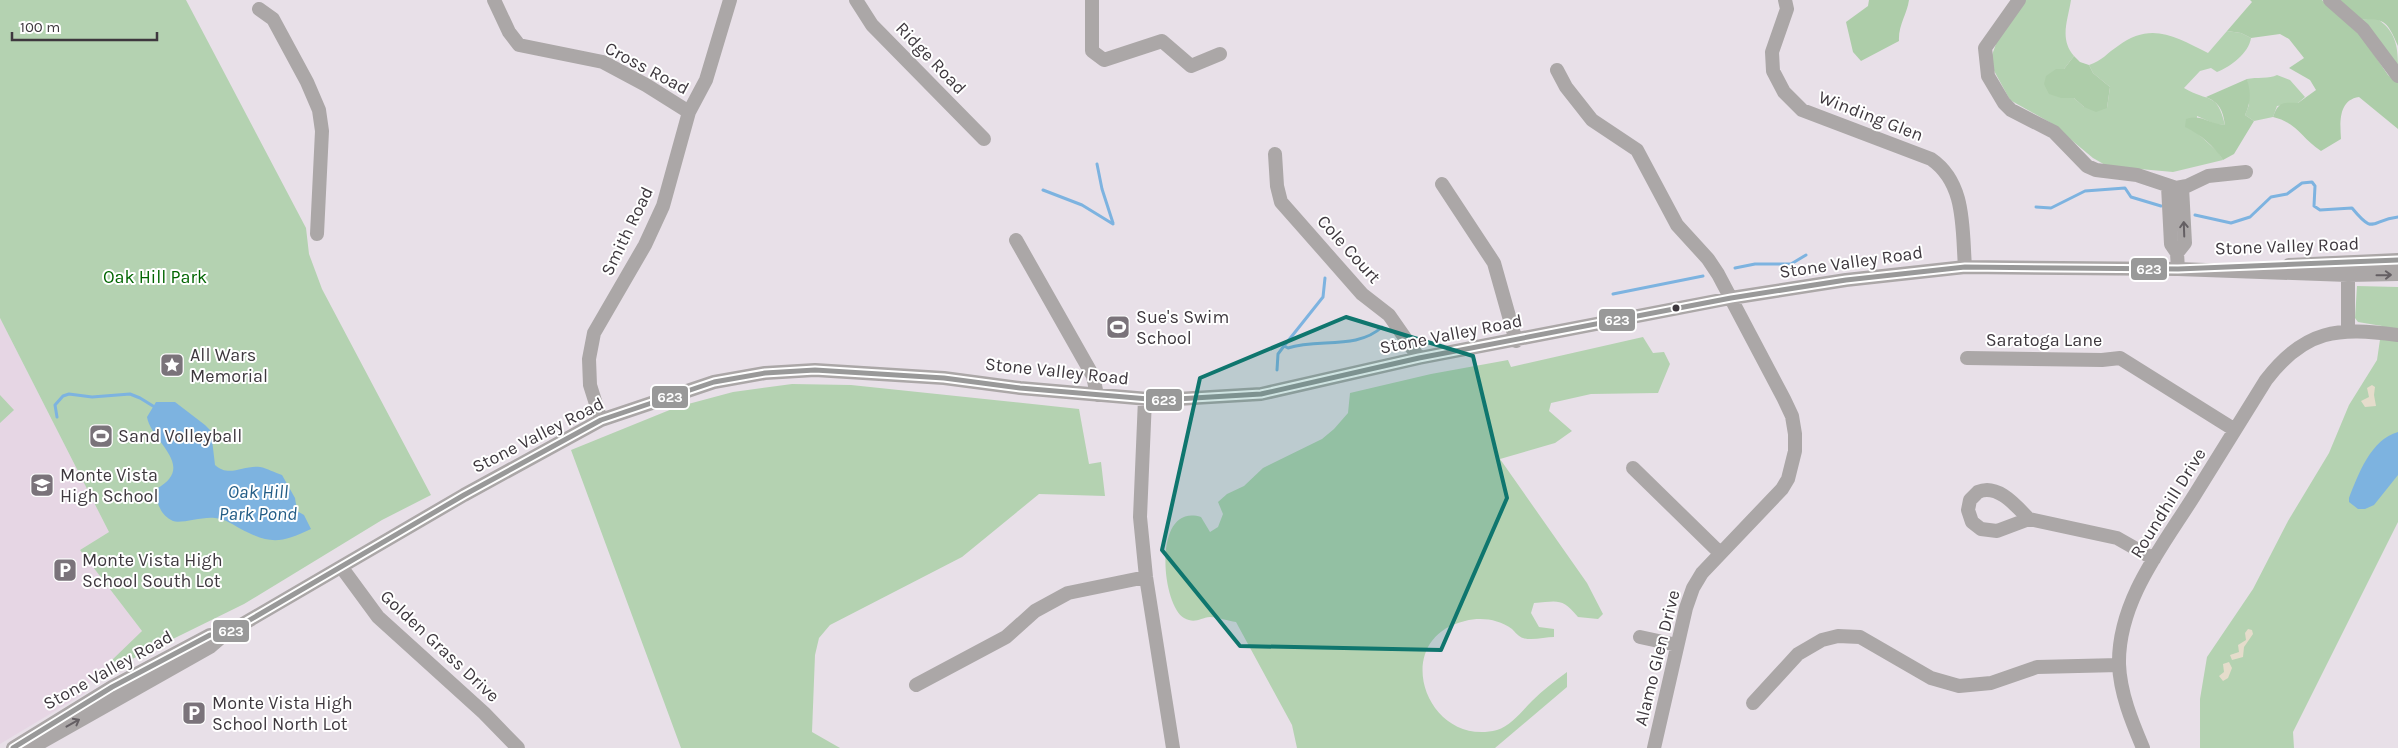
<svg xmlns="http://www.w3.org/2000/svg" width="2398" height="748" viewBox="0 0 2398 748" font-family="Karla,sans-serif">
<rect width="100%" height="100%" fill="#e8e0e8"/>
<path fill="#e6d6e4" d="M0,318L109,532L80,550L142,631L113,661L120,665L89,683L85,693L0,744Z"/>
<path fill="#b4d2b1" d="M0,0H186L306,228L309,254L322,289L431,495L382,520L244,604L120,665L112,660L142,631L80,550L109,532L0,318Z
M2024,0H2071C2068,20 2059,39 2074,56L2064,69L2061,98H2074L2084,107L2107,108L2110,87L2093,73L2089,65C2102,61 2107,53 2118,46C2151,21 2176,37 2208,53L2227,31L2241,33L2251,38C2249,53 2230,67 2217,72L2211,68L2200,71L2184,88C2209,103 2217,91 2225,125L2215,124L2197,116L2196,132L2218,152L2223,160L2173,172L2107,166L2093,158L2051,123L2010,100L1992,67V55L1997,41Z
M2376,18C2395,30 2398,45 2398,66L2359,20Z
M2277,75L2290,80L2305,97L2298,103L2277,106L2273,117L2254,121L2245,115L2249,105L2247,79C2256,77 2270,79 2277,75Z
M2357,286L2398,287V522L2293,732L2294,748H2200V699L2207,657L2253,589L2288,521L2329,453L2349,405L2377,360L2382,326L2358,322L2355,318Z
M1643,337L1653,353L1664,352L1670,364L1658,393L1591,394L1551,403L1549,411L1572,431L1555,443L1500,459L1587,583L1603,614L1598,619L1578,617C1562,598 1559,601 1534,603L1531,613L1539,627L1554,629V637C1545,637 1532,641 1523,638C1519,637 1515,632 1512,629C1498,619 1481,617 1465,621C1388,639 1426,748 1497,730C1511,726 1522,711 1532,701C1543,690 1555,681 1567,672V687L1495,748H1297L1292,725L1236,622C1228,621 1218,617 1210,617C1200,618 1195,624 1184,618C1161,604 1152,502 1201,517L1210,532L1218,527L1223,514L1218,502L1227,494L1244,486L1263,468L1322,439L1334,429L1348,413L1350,393L1431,374L1508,360L1511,367Z
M792,384L851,385L1079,409L1089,464L1101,462L1105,496L1039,494L962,557L830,625L819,638L815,655L812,732L840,748H681L571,450L677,407L733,392Z
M0,395L14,410L0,423Z"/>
<path fill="#adcda9" d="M1869,0H1909C1907,14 1898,26 1899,41L1861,61L1853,52L1846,22L1868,6Z
M2250,0H2322L2362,37L2388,75L2398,83V129L2359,97C2338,100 2340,123 2341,139L2321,151C2301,138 2298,123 2273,117C2278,102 2283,102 2298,103L2316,90L2310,80L2289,68L2304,58L2289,39L2280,34L2251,38L2241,33L2227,31L2252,2Z
M2338,0H2398V46C2388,23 2385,17 2359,20Z
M2074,56L2080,62L2089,65L2093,73L2110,87L2107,108L2096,112L2084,107L2074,98H2061L2049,94L2044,84L2046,76L2056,69H2064Z
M2247,79C2251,93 2251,102 2245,115L2254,121L2234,154L2223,160C2214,146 2200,134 2185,127L2186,119C2203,114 2208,124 2225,125C2223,111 2220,103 2206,97Z"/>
<path fill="#e5dccb" d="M2372,385L2375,387L2374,395L2376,406L2365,407L2361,401L2369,397L2367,388Z
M2248,629L2252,630L2253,634L2244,647L2243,657L2232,660L2230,655L2239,652L2238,645L2246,640L2245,633Z
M2229,662L2232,668L2228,678L2223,681L2219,676L2224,672L2223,664Z"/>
<path fill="#7db3e0" d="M1126,321L1127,330L1109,333L1108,324Z
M156,402H175L205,425L211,431L215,465C229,478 243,465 260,467C267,468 275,473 282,475L295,498L297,511L304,515L311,529C280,544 269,544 239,528C231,523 224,519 215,518C203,516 181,524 173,521C160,515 156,502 156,489C198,466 151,442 147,417Z
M2398,432V475L2374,505L2365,509H2358L2349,502V498C2358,475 2371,439 2398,432Z"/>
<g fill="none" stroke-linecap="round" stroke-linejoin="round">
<path stroke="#7db3e0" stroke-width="3" d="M1097,164L1102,189L1113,223
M1043,190L1082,205L1113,224
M2036,207L2051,208L2085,191L2125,188L2131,197L2161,206
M2195,215L2231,223L2250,217L2271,197L2287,194L2302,183L2312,182L2315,186L2314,206L2320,210L2352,208C2375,236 2370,220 2398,217
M1735,268L1755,264H1791L1806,255
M1613,294L1703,276
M1284,346L1323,297L1325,278
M1277,370L1278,354L1284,346L1288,348C1318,338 1357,350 1382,327
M57,417L55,405L63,396L69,394L92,397L130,394L140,398L153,406"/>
<path stroke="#aba7a7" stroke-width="14" d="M494,0L509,32L519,45L603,62L646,85L689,112
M856,0L872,25L984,139
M1092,0V51L1104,60L1162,41L1191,66L1220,54
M1785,0L1787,9L1772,52L1773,71L1784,92L1802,110L1931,159C1966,183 1962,228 1965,267
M2019,0L1985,48L1988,76L2004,103L2011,110L2054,132L2087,166L2096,170L2137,175L2176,188L2187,186L2208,176L2246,172
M2330,0L2363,29L2398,76
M259,9L273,19L307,82L319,110L322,131L317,234
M1557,70L1566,87L1592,120L1637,150L1677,225L1708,259L1718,274L1784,399L1792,416L1795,434V451L1788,479L1782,489L1702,573L1693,588L1686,608L1654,748
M1275,154L1277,186L1281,202L1362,294L1389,315L1419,358
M1442,184L1494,263L1516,341
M2168,186L2171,244L2177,253
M1016,240L1093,376L1097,395
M2289,265L2398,260
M2348,267V331
M2178,269L2177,253L2185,243L2182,187
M1967,358L2102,360L2120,358L2235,430
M1145,399L1140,517L1146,577L1173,748
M601,420L590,385L589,359L594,333L645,245L663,206L689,112L706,80L730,0
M1633,468L1720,553
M2029,519C2017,507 1998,483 1978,492L1970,500L1968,510L1972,522L1981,529L1997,531L2029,519L2117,538L2154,559
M342,568L378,617L484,713L518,748
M1640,637L1677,645
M916,685L1006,637L1035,611L1068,593L1146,577
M1753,703L1798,654L1822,640L1838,636L1860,637L1931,678L1959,686L1991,683L2037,667L2119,665
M13,748L112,687L210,635H223
M31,748L210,647L224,635L464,495L601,420L714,382L765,373L815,370L944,378L1020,388L1160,400L1261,394L1419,358L1731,298L1846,280L1965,267L2178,269L2348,275L2398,274
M2143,748C2132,722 2120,693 2119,664C2118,601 2162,547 2194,496C2218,458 2242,419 2266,380C2305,329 2338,327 2398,335"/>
<g stroke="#fff" stroke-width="9">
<path id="bus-1" d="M13,748L112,687L210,635H224L464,495L601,420L714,382L765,373L815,370L944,378L1020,388L1160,400L1261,394L1419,358L1731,298L1846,280L1965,267L2178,269L2398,260"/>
</g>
<use href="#bus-1" stroke="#999" stroke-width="5"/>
</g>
<defs><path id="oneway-shaft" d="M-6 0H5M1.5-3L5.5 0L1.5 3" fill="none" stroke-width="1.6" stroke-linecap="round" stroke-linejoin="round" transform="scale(1.25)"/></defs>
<g stroke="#645f63">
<use href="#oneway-shaft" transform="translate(2184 229) rotate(-92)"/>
<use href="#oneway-shaft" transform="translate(2384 275) rotate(-1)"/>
<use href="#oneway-shaft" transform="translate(73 723) rotate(-29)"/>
</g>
<path fill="#0f766e" fill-opacity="0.2" stroke="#0f766e" stroke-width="4" stroke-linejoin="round" d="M1346,317L1473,356L1507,498L1441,650L1240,646L1162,550L1200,378Z"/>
<defs>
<g id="stadium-square" transform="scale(1.25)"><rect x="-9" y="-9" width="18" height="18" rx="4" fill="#7a737a" stroke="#fff"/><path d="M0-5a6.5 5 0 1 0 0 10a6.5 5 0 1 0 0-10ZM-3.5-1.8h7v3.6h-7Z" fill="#fff"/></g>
<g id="sight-square" transform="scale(1.25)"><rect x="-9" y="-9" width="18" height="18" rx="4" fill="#7a737a" stroke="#fff"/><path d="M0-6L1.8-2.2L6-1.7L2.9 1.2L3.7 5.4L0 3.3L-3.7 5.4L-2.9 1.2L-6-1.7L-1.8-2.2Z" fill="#fff"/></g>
<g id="school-square" transform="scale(1.25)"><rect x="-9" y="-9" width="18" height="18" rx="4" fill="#7a737a" stroke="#fff"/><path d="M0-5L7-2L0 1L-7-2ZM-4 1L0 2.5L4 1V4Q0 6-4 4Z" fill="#fff"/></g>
<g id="parking-square" transform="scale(1.25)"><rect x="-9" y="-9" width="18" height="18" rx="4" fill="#7a737a" stroke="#fff"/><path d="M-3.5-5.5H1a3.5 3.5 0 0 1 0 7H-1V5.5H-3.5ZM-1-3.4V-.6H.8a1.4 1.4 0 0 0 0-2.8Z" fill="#fff"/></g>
</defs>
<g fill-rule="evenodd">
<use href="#stadium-square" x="1118" y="327"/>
<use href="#sight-square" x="172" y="365"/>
<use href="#stadium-square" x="101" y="436"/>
<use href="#school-square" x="42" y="485"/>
<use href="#parking-square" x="65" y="570"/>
<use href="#parking-square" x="194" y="713"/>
</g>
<circle fill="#3e383e" stroke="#fff" stroke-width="2" cx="1676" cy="308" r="4.5"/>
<g text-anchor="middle" stroke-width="4" stroke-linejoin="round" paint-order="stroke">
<g font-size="18" fill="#3e383e" stroke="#fff">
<text transform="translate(931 58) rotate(46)" y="6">Ridge Road</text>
<text transform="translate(647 68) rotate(28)" y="6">Cross Road</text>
<text transform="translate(1871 116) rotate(21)" y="6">Winding Glen</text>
<text transform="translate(627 231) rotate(-64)" y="6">Smith Road</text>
<text transform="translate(2287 246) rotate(-2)" y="6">Stone Valley Road</text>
<text transform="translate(1349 249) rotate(48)" y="6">Cole Court</text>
<text transform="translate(1851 262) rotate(-8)" y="6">Stone Valley Road</text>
<text transform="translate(1451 334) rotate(-11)" y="6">Stone Valley Road</text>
<text x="2044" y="346">Saratoga Lane</text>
<text transform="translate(1057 371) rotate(6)" y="6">Stone Valley Road</text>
<text transform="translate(538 435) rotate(-27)" y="6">Stone Valley Road</text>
<text transform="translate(2168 503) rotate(-58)" y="6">Roundhill Drive</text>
<text transform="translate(440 646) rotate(43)" y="6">Golden Grass Drive</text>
<text transform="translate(1657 658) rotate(-76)" y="6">Alamo Glen Drive</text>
<text transform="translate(108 670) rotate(-29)" y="6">Stone Valley Road</text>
</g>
<g font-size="18" fill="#006500" stroke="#fff">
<text x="155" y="283">Oak Hill Park</text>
</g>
<g font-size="18" fill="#3e383e" stroke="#fff" text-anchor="start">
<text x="1136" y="323">Sue's Swim<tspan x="1136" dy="21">School</tspan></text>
<text x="190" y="361">All Wars<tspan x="190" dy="21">Memorial</tspan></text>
<text x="118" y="442">Sand Volleyball</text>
<text x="60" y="481">Monte Vista<tspan x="60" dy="21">High School</tspan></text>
<text x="82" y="566">Monte Vista High<tspan x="82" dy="21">School South Lot</tspan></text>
<text x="212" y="709">Monte Vista High<tspan x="212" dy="21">School North Lot</tspan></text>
</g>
<g font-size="19" font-style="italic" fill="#235d86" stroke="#fff">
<text x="258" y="498">Oak Hill<tspan x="258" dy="22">Park Pond</tspan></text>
</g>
</g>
<g stroke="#fff" stroke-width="2">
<rect x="2130" y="257" width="38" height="24" rx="5" fill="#999"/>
<rect x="1598" y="308" width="38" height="24" rx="5" fill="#999"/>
<rect x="651" y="385" width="38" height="24" rx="5" fill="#999"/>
<rect x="1145" y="388" width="38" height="24" rx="5" fill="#999"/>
<rect x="212" y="619" width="38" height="24" rx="5" fill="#999"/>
</g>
<g font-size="14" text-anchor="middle" font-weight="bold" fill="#fff">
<text x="2149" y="274">623</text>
<text x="1617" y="325">623</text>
<text x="670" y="402">623</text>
<text x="1164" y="405">623</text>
<text x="231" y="636">623</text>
</g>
<path d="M12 32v8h145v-8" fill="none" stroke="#3e383e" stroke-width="2.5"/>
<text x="20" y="32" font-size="15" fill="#3e383e" stroke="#ffffff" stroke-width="4" paint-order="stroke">100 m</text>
</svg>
